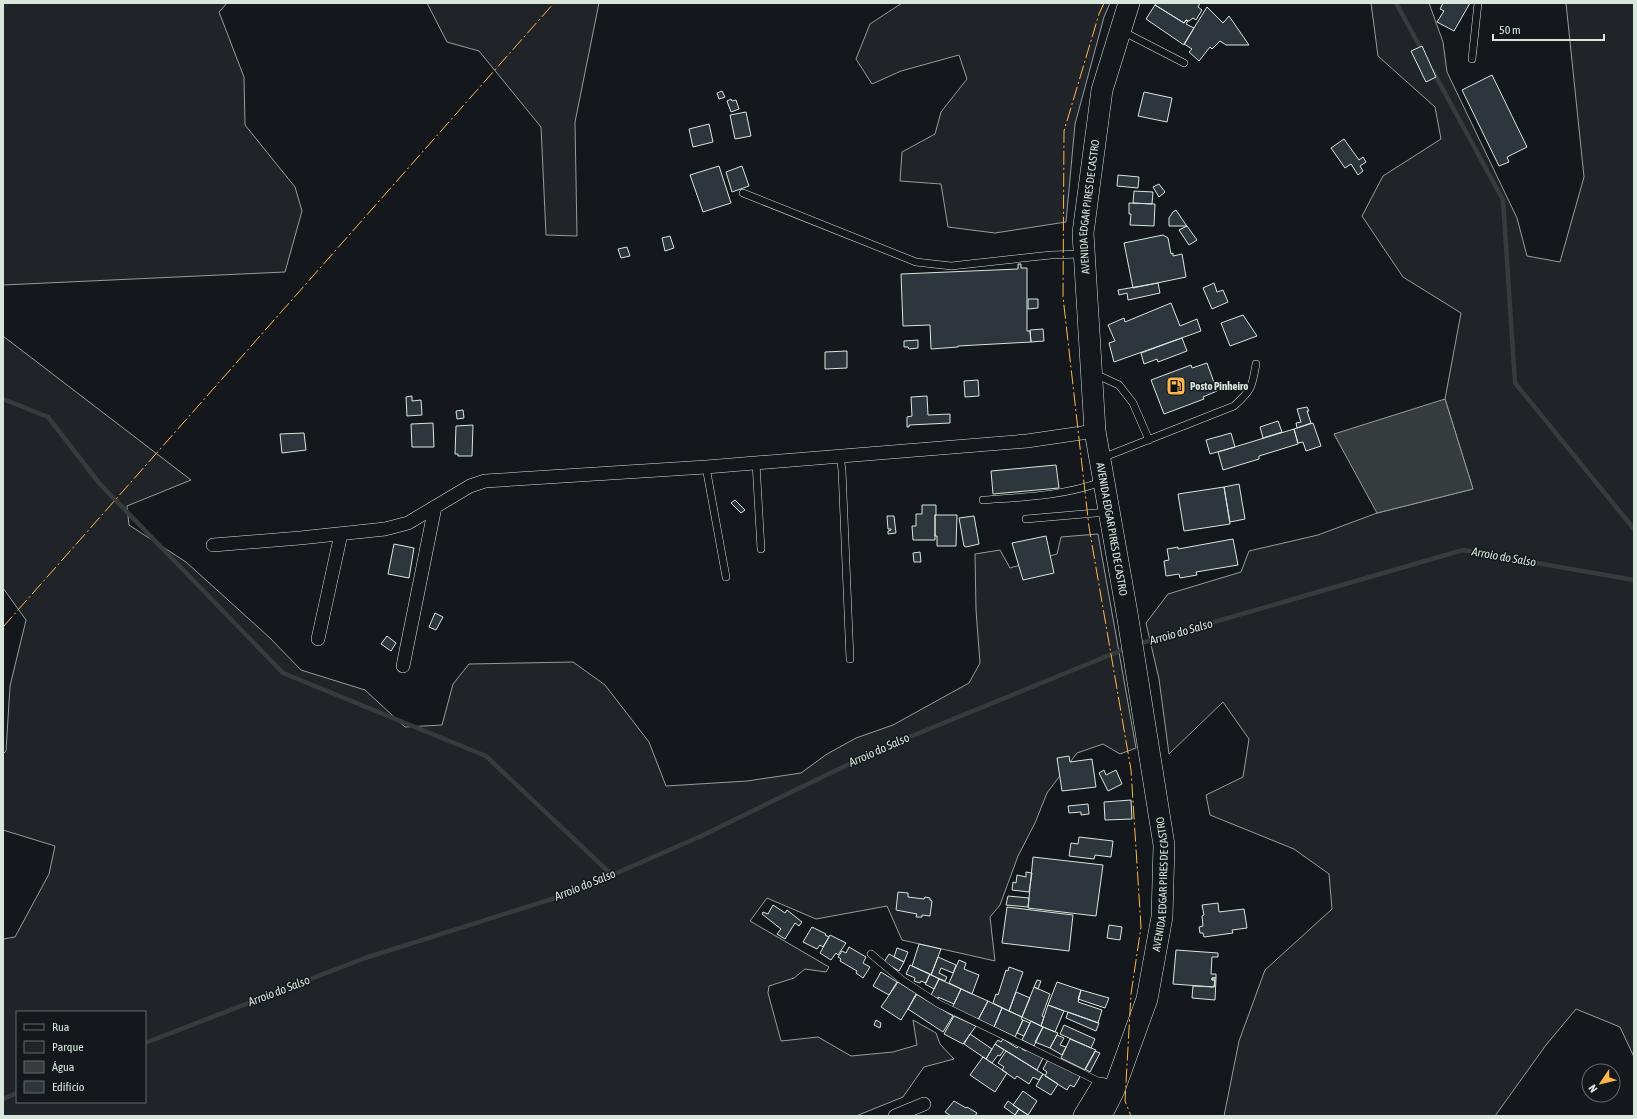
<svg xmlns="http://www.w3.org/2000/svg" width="1637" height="1119" viewBox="0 0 1637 1119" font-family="'Asap Condensed',sans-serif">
<rect width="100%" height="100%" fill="#14181c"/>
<path fill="#202428" stroke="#939e99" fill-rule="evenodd" d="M3,3H227L219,12L244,77L245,125L295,187L302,211L285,272L3,285Z
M427,3H599L575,122L577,236L546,235L541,127L479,51L447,42Z
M902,3H1110L1104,17L1075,124L1066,222L995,233L948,227L941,184L900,181L902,152L935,134L941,112L967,79L959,55L901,71L872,84L856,59L870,24Z
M1371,3H1429L1443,42L1447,72L1517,218L1527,256L1560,262L1584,177L1566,3H1634V1057L1620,1027L1576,1009L1546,1045L1495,1116H1224L1239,1041L1265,970L1332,909L1329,874L1294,849L1210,815L1206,795L1243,777L1249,739L1223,702L1169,754L1159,679L1146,623L1168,594L1241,572L1249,551L1318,535L1377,513L1473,489L1445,399L1461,313L1403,277L1362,216L1383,176L1441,139L1435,107L1378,56Z
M3,336L191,480L127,506L129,525L186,562L270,638L301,670L365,690L405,727L442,725L453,684L469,664L573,662L605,685L649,742L666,786L747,781L801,773L827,754L856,738L893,725L969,683L980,663L976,610L975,554L1000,550L1010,568L1057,554L1061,537L1098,534L1136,748L1120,754L1103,744L1077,753L1047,793L1035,823L1018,856L1000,905L990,917L995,961L902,940L887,906L816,919L767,898L750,921L829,967L826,972L805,969L794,978L769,986L768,993L781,1041L818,1037L851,1056L893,1052L917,1045L913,1020L936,1033L940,1044L954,1059L924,1067L903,1097L856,1116H3V939L15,937L49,874L55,846L3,830V754L6,751L10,686L26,620L3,588ZM17,1012H145V1102H17Z"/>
<path fill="#363b3e" stroke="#939e99" d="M1445,399L1473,489L1377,513L1334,434Z"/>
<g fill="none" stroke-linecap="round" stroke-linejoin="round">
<path stroke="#363b3e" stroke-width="4.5" d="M1396,3L1423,52
M1433,71L1503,200L1515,383L1634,529
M3,399L48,417L99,483L283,673L486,756L612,875
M1138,644L1463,550L1634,580
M145,1043L365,958L571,893L699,837L880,749L1127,648
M3,1099L17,1093"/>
</g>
<path fill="#2c363c" stroke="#d8e6dc" d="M1156,3H1200L1198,7L1202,10L1196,20L1193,18L1189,21L1186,20L1184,23L1155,5Z
M1443,3H1470L1454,31L1437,22L1444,11L1440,9Z
M1155,5L1184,23L1186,20L1188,21L1186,24L1194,28L1184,45L1146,19Z
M1207,7L1223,23L1229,16L1249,45H1226L1220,41L1212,49L1210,47L1199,61L1189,52L1192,49L1184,44Z
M1422,46L1436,77L1426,82L1411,51Z
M1492,75L1527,147L1507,157L1509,162L1499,166L1462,90Z
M722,91L725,97L719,99L717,93Z
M1144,92L1172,98L1167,122L1138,116Z
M731,99L732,101L736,100L739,109L731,112L727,101Z
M746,112L751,136L735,139L730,115Z
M709,124L713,142L693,147L689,129Z
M1344,139L1359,160L1363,157L1366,162L1360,166L1363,171L1358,175L1351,164L1345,168L1331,148Z
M719,166L731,203L703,212L690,175Z
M742,166L749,186L732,192L726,172Z
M1118,175L1139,177L1138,188L1117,186Z
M1159,184L1165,192L1159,197L1153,187Z
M1134,191L1153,192L1152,204L1133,203Z
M1129,203L1155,204L1154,226L1130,225L1131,214H1129Z
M1176,210L1186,225L1187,226H1169V218L1173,212Z
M1187,226L1197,240L1189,245L1179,230Z
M1163,235L1168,238L1171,254L1173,253V256L1182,254L1186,277L1133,288L1124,243Z
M670,236L674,248L665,251L662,238Z
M627,247L630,256L621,258L618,249Z
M1018,264H1021V268H1027V331H1030L1031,342L958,346V347L931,349L930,325L903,326L901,274L1018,269Z
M1158,283L1160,293L1128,300L1127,293L1119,295L1118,290Z
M1214,283L1217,292L1223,290L1228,302L1212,309L1203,288Z
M1028,299H1038V308L1028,309Z
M1171,303L1180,326L1197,319L1201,331L1114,362L1109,343L1115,341L1108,325L1124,318L1125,322Z
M1243,315L1257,336L1230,346L1221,323Z
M1043,329L1044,341L1031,342L1030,330Z
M1182,338L1187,351L1158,362L1157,359L1144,364L1141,353Z
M918,340V348L909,349L908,347H904V341Z
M847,351V368L825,369V352Z
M1207,363L1217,391L1203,397L1204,399L1164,414L1151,380L1191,365L1192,368Z
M978,380L979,396L965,397L964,381Z
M412,396V401L421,400L422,415L407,416L406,397Z
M927,396L928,415L950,414V423L909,425V427H907V417L912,416L911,397Z
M1307,407L1309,411H1307L1311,423L1297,428L1296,423L1301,422L1297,409Z
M463,410L464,418L457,419L456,411Z
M1278,421L1282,432L1263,438L1260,427Z
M433,423L434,447H412L411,424Z
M1313,423L1321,446L1306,451L1303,442L1298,443L1294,429Z
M473,425L472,456H458V454H455L456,426Z
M1294,429L1298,444L1259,456V459L1223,470L1218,452Z
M304,433L306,450L282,453L280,434Z
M1231,433L1235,447L1210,454L1206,440Z
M1056,465L1059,488L993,494L991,471Z
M1239,484L1245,519L1230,522L1224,487Z
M1224,487L1230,524L1184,531L1178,494Z
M735,500L745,510L741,513L731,503Z
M922,505H936V515H935V540H913L912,526H916V514H922Z
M935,515H957L956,546H937V536H935Z
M887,516H894L896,533L888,534V531L891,530V529H888Z
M974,516L979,544L966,547L964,546L959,518Z
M1046,536L1054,573L1023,580L1012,543Z
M1233,539L1238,565L1196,572L1197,575L1180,578L1179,574L1166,576L1164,561L1169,560L1167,549L1178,547V549Z
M394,544L414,548L409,578L388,574Z
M920,552L921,562H914L913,553Z
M435,613L443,617L436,630L429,627Z
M387,636L396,643L391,651L381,644Z
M1069,756L1070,762L1092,759L1096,787L1062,791L1057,758Z
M1104,770L1106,775L1116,770L1122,784L1108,791L1099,773Z
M1131,800L1132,819L1105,820L1104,802Z
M1088,804L1089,814L1081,815V812L1069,813L1068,806Z
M1079,837L1113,841L1111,857L1095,855L1094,859L1069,856L1071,843L1078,844Z
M1033,857L1103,865L1096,916L1028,908Z
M1026,872L1032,873L1029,892L1012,890L1013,882L1016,883L1017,875L1026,877Z
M898,892L908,893V897L924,899L925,897L930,898V900L932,901L930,916L922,915V917H916L917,914L896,910Z
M1008,896L1029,898L1028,907L1006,905Z
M1218,903L1219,912L1244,909L1247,928L1232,930L1233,933L1204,937L1203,933H1200L1199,927L1203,926L1202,916L1204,915L1202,905Z
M773,905L785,913L787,910L802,922L799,926L795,923L785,939L777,934L781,929L762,914L763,912L768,914Z
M1007,907L1073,915L1069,951L1002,943Z
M1109,925L1122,927L1120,940L1107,938Z
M812,927L826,934L825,935L829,937L823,947L820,945L817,949L803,942Z
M830,935L846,943L838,955L836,953L831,960L820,953Z
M919,944L941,949L931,975L912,966Z
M849,947L866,957L863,963L870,967L863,978L856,973L857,971L840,961L841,959L838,957L842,951L846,953Z
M897,948L908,952L904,962L894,957Z
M1176,950L1218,953V957H1212L1211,974H1216V978H1212V980H1215L1214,987L1173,984Z
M889,954L904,962L899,971L884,962Z
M938,957L956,965L953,973L941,968L939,973L947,977L945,981L931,975Z
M959,960L966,963L964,969L979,975L972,994L949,983Z
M910,965L930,974L926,983L921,981L920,983L914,981L915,978L906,974Z
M1009,967L1023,972L1009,1011L993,1003L996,994L998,995L1006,970L1008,971Z
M881,972L897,982L889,995L873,986Z
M930,974L939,979L934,989L925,984Z
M1212,978H1216L1215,1000L1192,998L1193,986L1214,987L1215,980H1212Z
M939,979L961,989L954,1004L938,997V999L931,995Z
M1037,980L1041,981L1038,989L1034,987Z
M898,982L917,994L901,1020L881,1007Z
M1057,982L1081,990L1078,1002L1102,1010L1098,1023L1048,1005Z
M1034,987L1050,994L1042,1016L1044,1017L1041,1026L1022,1017Z
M961,989L988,1001L978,1020L952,1008Z
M1081,990L1109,998L1105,1008L1078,999Z
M1016,992L1030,998L1022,1017L1009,1011Z
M916,994L953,1016L943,1032L908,1009Z
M988,1001L1002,1008L994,1027L978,1020Z
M1048,1005L1064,1011L1055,1032L1041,1026Z
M1002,1008L1022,1017L1021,1019L1023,1020L1015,1037L994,1027Z
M1068,1012L1099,1023L1096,1031L1066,1018Z
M954,1016L976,1026L963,1044L944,1034Z
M876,1020L881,1023L880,1028L874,1025Z
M1023,1020L1030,1023L1024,1036L1017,1033Z
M1031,1021L1043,1027L1034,1046L1022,1040Z
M1064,1025L1095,1039L1091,1048L1060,1034Z
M1043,1027L1058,1033L1050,1048L1035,1042Z
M970,1034L992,1049L986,1059L964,1044Z
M1057,1035L1064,1038L1060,1045L1066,1047L1062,1055L1050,1048Z
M1003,1039L1017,1048L1020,1045L1023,1047L1022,1049L1026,1051L1028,1048L1044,1056L1037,1070L995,1044L998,1040L1001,1042Z
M1070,1039L1096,1050L1085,1070L1061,1058Z
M995,1044L1004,1050L1000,1056L998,1055L992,1063L986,1059Z
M1006,1051L1043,1074L1039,1080L1033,1077L1029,1084L1017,1076L1015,1079L1002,1070L1004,1067L998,1063Z
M1095,1051L1100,1053L1090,1072L1085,1069Z
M983,1057L1007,1073L995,1092L970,1075Z
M1049,1058L1081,1075L1074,1087L1070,1085L1067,1090L1045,1076L1047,1072L1043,1069Z
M1043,1074L1058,1084L1051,1095L1036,1086Z
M1023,1091L1037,1101L1028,1115L1013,1105Z
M954,1101L966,1108L967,1107L977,1113L975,1116H951L945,1112Z
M1008,1101L1019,1109L1015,1115L1004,1107Z
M1019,1109L1028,1115L1030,1116H1014Z"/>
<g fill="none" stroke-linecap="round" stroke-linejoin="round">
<g stroke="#d8e6dc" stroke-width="8">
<path id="service" d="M1122,31L1184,63
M1472,59L1478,3
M743,193L916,262L951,266L1051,255L1082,254
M1095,374L1119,385L1133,403L1149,440
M840,456L842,470L850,659
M1102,458L1234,406C1252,390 1252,387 1256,364
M756,463L761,549
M706,467L726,577
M983,500C1023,497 1063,496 1101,482
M1026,519L1107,512
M871,954L902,980L939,1004L1104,1084"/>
</g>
<g stroke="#d8e6dc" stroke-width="14">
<path id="minor" d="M213,545L300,538L385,529L408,523L470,486L485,481L706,467L1027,441L1095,431
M318,639L341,534
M403,666L435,507
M895,1116L924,1104"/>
</g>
<g stroke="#d8e6dc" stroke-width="22">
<g id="primary">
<path d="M1084,1116L1101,1088"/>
<path id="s1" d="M1101,1116L1114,1090L1147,999L1162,917L1164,845L1127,613L1095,431L1083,233L1102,90L1129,3"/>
</g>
</g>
<use href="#service" stroke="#14181c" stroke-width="7"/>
<use href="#minor" stroke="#14181c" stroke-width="13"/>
<use href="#primary" stroke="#14181c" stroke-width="21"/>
<path stroke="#ffb74d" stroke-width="1" stroke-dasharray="14 3 2 3" stroke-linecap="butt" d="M1104,3L1099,14L1064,131L1063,297L1089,527L1131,770L1141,927L1131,994L1125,1101L1131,1116
M3,627L554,3"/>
</g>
<defs>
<g id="fuel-square" transform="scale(1)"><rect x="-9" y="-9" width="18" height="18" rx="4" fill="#ffb74d" stroke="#14181c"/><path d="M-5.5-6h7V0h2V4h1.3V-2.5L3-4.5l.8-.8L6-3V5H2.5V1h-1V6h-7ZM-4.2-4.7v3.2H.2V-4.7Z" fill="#111"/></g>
</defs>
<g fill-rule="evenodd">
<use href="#fuel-square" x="1176" y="386"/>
</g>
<g text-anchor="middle" stroke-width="3" stroke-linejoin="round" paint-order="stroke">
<g font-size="11" fill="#d8e6dc" stroke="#14181c">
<text dy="4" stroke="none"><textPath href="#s1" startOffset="926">AVENIDA EDGAR PIRES DE CASTRO</textPath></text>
<text transform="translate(1112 529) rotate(80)" y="4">AVENIDA EDGAR PIRES DE CASTRO</text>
<text dy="4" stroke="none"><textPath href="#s1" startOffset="242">AVENIDA EDGAR PIRES DE CASTRO</textPath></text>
</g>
<g font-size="11" font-weight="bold" fill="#d8e6dc" stroke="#14181c" text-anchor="start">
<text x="1190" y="390">Posto Pinheiro</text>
</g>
<g font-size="12" font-style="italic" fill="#d8e6dc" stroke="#14181c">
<text transform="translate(1504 557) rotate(10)" y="4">Arroio do Salso</text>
<text transform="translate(1181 632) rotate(-16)" y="4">Arroio do Salso</text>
<text transform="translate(879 750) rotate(-24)" y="4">Arroio do Salso</text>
<text transform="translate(585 885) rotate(-22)" y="4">Arroio do Salso</text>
<text transform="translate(279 991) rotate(-21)" y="4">Arroio do Salso</text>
</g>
</g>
<rect width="1637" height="1119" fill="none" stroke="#d8e6dc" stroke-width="8"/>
<rect x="16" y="1011" width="130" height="92" fill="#14181c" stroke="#626a69"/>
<rect x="24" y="1024" width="20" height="6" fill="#14181c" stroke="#626a69"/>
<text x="52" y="1031" font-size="12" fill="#d8e6dc">Rua</text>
<rect x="24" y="1041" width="20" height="12" fill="#202428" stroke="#626a69"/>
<text x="52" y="1051" font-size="12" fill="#d8e6dc">Parque</text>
<rect x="24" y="1061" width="20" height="12" fill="#363b3e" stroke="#626a69"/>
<text x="52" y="1071" font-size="12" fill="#d8e6dc">Água</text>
<rect x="24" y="1081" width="20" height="12" fill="#2c363c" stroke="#626a69"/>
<text x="52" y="1091" font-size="12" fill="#d8e6dc">Edifício</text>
<g transform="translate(1601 1083) rotate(235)"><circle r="19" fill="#14181c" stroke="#626a69"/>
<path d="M0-3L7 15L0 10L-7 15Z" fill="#ffb74d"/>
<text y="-6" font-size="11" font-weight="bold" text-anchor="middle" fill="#d8e6dc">N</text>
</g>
<path d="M1493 34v6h111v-6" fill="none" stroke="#d8e6dc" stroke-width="2"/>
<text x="1499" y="34" font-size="12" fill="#d8e6dc" stroke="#14181c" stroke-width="3" paint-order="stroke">50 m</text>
</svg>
